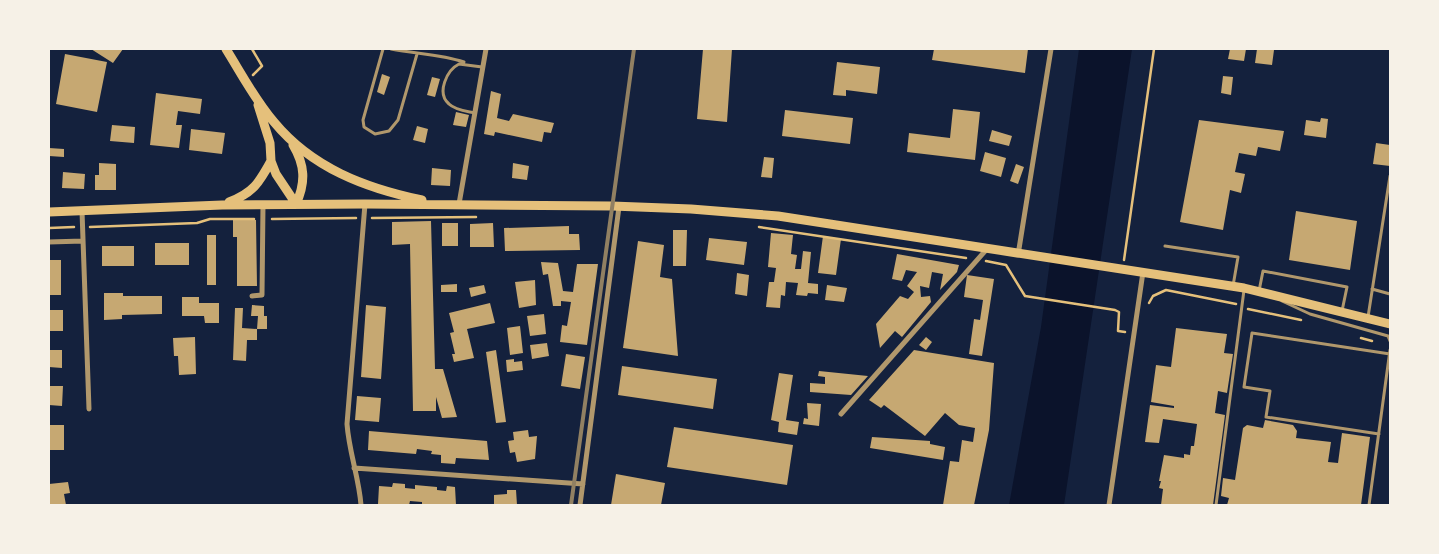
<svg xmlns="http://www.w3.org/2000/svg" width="1439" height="554" viewBox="0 0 1439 554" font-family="'Public Sans',sans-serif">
<rect width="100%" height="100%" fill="#14213d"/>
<path fill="#0b132b" d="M1079,49H1132L1064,505H1009L1041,327Z"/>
<path fill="#c6a872" d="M91,49H123L113,63Z
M703,49H732L727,122L697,119Z
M934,49H1028L1025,73L932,60Z
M1230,49H1246L1244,61L1228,59Z
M1257,49L1274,50L1272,65L1255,63Z
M65,54L107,62L97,112L56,104Z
M837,62L880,67L877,94L846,90V96L833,95Z
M382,74L390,77L384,95L377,92Z
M1223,76L1233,77L1231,95L1221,93Z
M432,77L440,79L435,97L427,95Z
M491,91L501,94L497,118L509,121L513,114L554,123L551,133L544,132L542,142L495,132L494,136L484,134Z
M156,93L202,99L200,114L178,111L176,125H182L179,148L150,145Z
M953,109L980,112L975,160L907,152L909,133L950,138Z
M785,110L853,118L850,144L782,136Z
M456,112L469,115L466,127L453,125Z
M1321,118L1328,119L1326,138L1304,135L1306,120L1320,122Z
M1199,120L1284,131L1280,151L1258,147L1256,156L1239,153L1235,172L1245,174L1241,193L1230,190L1223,230L1180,222Z
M112,125L135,127L134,143L110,141Z
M417,126L428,129L425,143L413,140Z
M191,129L225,133L222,154L189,150Z
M992,130L1012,136L1009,146L989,141Z
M1376,143L1390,145V166L1373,164Z
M49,148L64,149V157L49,156Z
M985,152L1006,158L1001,177L980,171Z
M764,157L774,158L772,178L761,177Z
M99,163L116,164V190H95V175H99Z
M513,163L529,166L527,180L512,178Z
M1016,164L1024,167L1018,184L1010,181Z
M432,168L451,170L450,186L431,185Z
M63,172L85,174L84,189L62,188Z
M1296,211L1357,221L1350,270L1289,260Z
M233,220H256L257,286H237V237H233Z
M431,221L435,369H443L457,417L442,418L436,397V411H413L410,244L392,245V222Z
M442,223H458V246H442Z
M493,223L494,247H470V224Z
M569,226V234H579L580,250L505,251L504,228Z
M673,230H687L686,266H673Z
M771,233L793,235L791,254L797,255L795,269H801L803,251L811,252L808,283L818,284V294L808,293L807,296L796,295L798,283L786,282L785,296L781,295L780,308L766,307L769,282H774L776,268L768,267Z
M207,235H216V285H207Z
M823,236L841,239L836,275L818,273Z
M709,238L747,242L744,265L706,260Z
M638,241L664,245L660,277L672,279L678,356L623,348Z
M155,243H189V265H155Z
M102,246H134V266H102Z
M897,254L959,265L957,272L940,290L943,274L932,272L929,288L920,286L921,297L930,296L931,302L902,337L895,331L880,348L876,324L900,296L908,299L914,292L907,286L917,272L906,270L902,281L892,279Z
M49,260H61V295H49Z
M541,262L558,263L563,291L573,292L577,264H598L587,345L560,342L562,325L567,326L571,302L561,301V306H553L548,274L543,275Z
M737,273L749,275L747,296L735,294Z
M967,275L994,279L982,356L969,354L974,319L980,320L983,300L964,297Z
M535,280L536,305L519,308L515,282Z
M457,284V292H441V285Z
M484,285L486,293L471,297L469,288Z
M827,285L847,288L844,302L825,300Z
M104,293H123V296H162V314L122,315V319L104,320Z
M182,297H199V303H219V323H205L204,316H182Z
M490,303L495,323L467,329L474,358L454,362L452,354H455L450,333L454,332L449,313Z
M252,305L264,306V316H267V329H257V340H247L246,361L233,360L235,308H243L242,328L257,329L258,316H251Z
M366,305L386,307L381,379L361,377Z
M49,310H63V331H49Z
M544,314L546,334L530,336L527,316Z
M520,326L523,353L510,355L507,328Z
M1176,328L1227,334L1224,353L1233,354L1227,393L1218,391L1215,413L1225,415L1213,505H1161L1163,489L1159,488L1161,481H1159L1164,455L1184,458V454L1190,455L1191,446H1194L1197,424L1163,419L1159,443L1145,442L1150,405L1174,408V406L1151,402L1156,365L1171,367Z
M195,337L196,374L179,375L178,356H174L173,338Z
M926,337L932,342L926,350L919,345Z
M547,343L549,356L532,359L530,345Z
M49,350H62V368L49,367Z
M496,350L506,422L496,423L486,352Z
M914,350L994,363L989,430L974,505H943L950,461L959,462L962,440L973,442L975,428L959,425L945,413L925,436L884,405L881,408L869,400Z
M566,354L585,357L580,389L561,386Z
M514,359V362L522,361L523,370L507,372L506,360Z
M622,366L717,379L713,409L618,395Z
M819,371L868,376L851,395L810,392V383L825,384V377L818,376Z
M779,373L793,375L786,420L799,422L797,435L778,432L779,422L771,420Z
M49,386H63L62,406L49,405Z
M357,396L381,398L379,422L355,420Z
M807,403L821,404L819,426L803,424L804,418L808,419Z
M1265,420L1293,425L1297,431L1296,438L1331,442L1328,462L1338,463L1342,433L1370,437L1361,505H1227L1229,498L1221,496L1223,478L1235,480L1243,428L1247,425L1263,428Z
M49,425H64V450H49Z
M674,427L793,445L787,485L667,467Z
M528,430L529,437L537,436L535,459L517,462L515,452L510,453L508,441L514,440L513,432Z
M369,431L487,441L489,460L456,458L455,464L441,463V455L431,454L432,451L417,449L416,454L368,450Z
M872,437L930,441V444L945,447L943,460L870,448Z
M616,474L665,483L661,505H611Z
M68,482L70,493L64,494L66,505H49V484Z
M393,483L405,484V488L415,489V485L437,487V490L446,491L447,486L455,487L456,505H422V502L410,501L409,505L378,504L379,486L392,487Z
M507,490H516L517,505H494V495L507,494Z"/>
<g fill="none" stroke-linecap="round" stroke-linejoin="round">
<path stroke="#e5c07b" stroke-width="2.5" d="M252,49L262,66L253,75
M372,218L476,217
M272,219L356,218
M90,227L197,223L210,219H254
M759,227L966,258
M49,228L74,227
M1124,260L1154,49
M986,261L1006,265L1025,296L1115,310L1119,312L1118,331L1125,332
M1149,303L1153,296L1166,290L1236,304
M1248,309L1301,320
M1361,338L1372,341"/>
<path stroke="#b1986c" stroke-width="3" d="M383,49L363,120L364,127L375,134L389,131L398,120L417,54
M391,49C416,54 440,54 464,62
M475,113C466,111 455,110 449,104C436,93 447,70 459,64L482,67
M1165,246L1238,257L1233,286
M1372,289L1390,294
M1259,291L1263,271L1347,287L1342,311
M1282,301L1310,314L1388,336L1390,341
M1368,317L1390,176
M1379,434L1266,417L1270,391L1244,387L1252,333L1390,354
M1216,505L1244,290
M1369,505L1390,350"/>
<path stroke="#b1986c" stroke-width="5" d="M459,204L486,49
M82,211L89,409
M49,242L83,241
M1018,255L1051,49
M252,296L262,295L263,205
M841,414L986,250
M354,468L583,484
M361,505C359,478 349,452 347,424L365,204
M580,505L619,207
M1109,505L1143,272"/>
<path stroke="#e5c07b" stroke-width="9" d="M226,49C241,73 255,100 274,122C312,168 365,188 422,200
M258,105L270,143L271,161L276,174L296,204
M293,145C305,165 306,182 296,204
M229,202C253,193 259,183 271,161
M49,212L222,205L365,204L612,206L691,209L778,216L1244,288L1390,324"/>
<path stroke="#918062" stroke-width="4" d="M571,505L634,49"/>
</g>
<rect width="1439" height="554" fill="none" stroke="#f6f1e7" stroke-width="100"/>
</svg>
